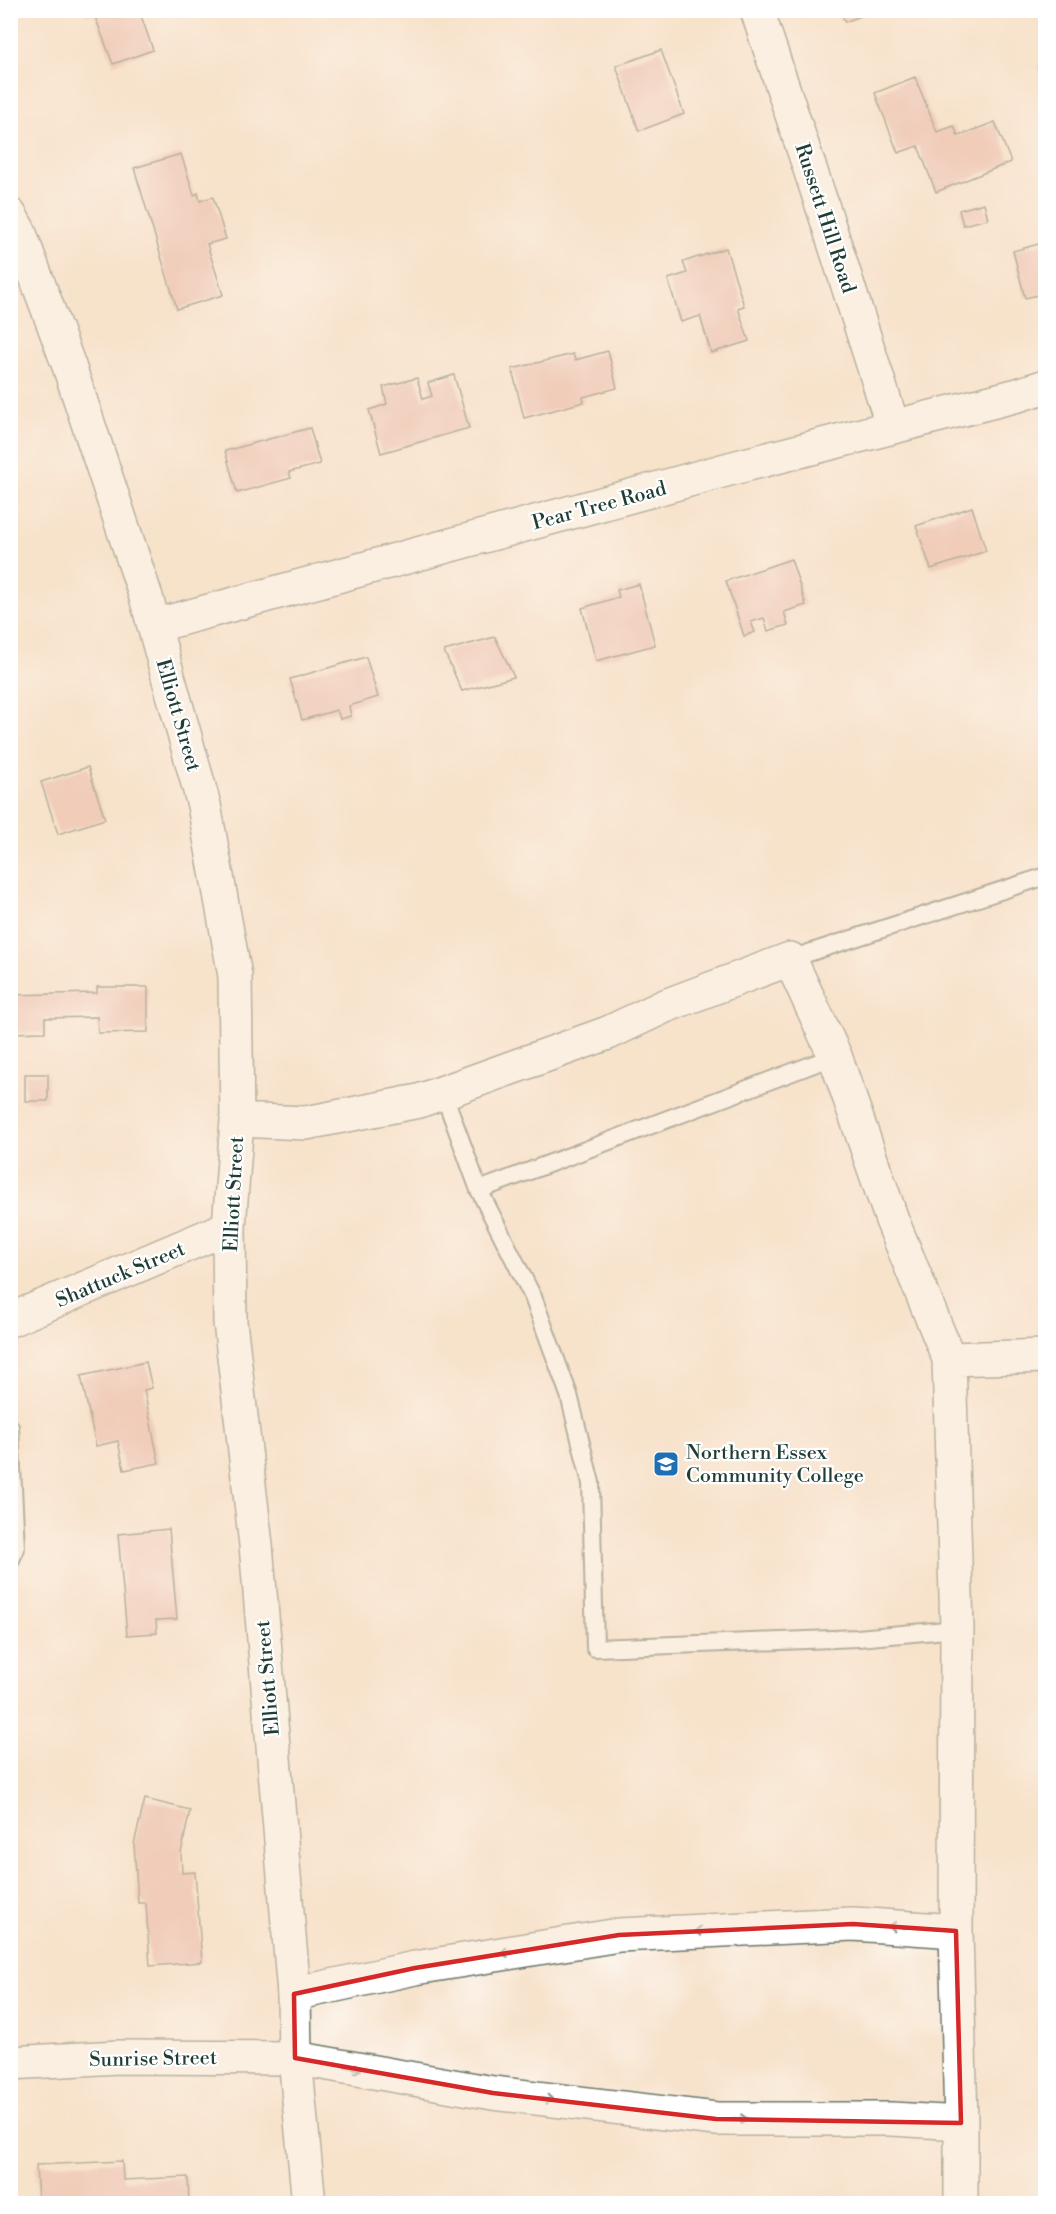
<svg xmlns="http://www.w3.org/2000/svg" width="1056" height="2214" viewBox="0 0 1056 2214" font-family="'Libre Bodoni',serif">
<rect width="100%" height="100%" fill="#fff"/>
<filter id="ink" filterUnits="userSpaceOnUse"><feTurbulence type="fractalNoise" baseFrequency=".0167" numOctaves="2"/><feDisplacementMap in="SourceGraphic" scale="12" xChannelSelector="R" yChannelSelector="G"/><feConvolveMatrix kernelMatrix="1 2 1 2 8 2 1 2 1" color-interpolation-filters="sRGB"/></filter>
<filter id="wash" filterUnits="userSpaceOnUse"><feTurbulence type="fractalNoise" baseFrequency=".008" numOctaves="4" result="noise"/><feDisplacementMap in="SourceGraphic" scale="24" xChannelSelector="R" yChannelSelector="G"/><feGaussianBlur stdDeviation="1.35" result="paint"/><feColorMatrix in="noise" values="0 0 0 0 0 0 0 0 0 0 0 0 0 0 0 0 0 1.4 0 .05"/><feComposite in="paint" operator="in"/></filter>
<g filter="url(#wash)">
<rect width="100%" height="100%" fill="#f7e2cb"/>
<g id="blocks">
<path fill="#e7b1a5" d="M85,10H139L153,50L113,64L94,14L87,16Z
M840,10H873V11L845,22Z
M661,50L684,114L639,131L616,66Z
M1046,62V81L1038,66Z
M915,77L937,132L954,126L958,136L995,122L1011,162L936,192L918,146L898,153L875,93Z
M181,154L194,195L198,193L200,201L213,197L226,239L207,244L223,295L177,309L134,168Z
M984,203L988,219L963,225L959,210Z
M1046,242V293L1025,298L1013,251Z
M726,248L744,306L738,308L749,341L711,353L700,316L681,322L668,279L687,273L683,262Z
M608,351L617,388L583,397L584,402L524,418L512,369L573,354L575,360Z
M454,375L469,428L381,453L369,410L387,404L383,387L417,378L423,399L432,396L428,383Z
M310,428L320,464L289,472L291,478L237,493L225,451Z
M972,507L986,551L931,569L916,526Z
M791,559L806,605L784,612L788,625L768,631L764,618L751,622L755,632L744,636L726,581Z
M639,584L655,645L596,661L582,608L619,597L617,590Z
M495,637L514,677L462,691L444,651Z
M366,657L378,697L349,706L351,716L340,719L337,710L302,720L290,679Z
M88,767L105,819L58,834L41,782Z
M97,987H148V1032L98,1033L97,1017L45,1018V1032L10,1033V995L97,993Z
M25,1074H48V1101H25Z
M146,1362L152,1388L144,1390L159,1463L124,1470L118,1441L96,1446L81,1376Z
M169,1529L177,1619L156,1620L157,1633L127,1635L118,1534Z
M145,1799L190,1810L181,1853L182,1873L195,1872L202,1962L150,1966L146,1903H138L134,1844Z
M122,2161L123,2180L188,2177L189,2204H38L36,2165Z"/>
</g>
</g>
<g filter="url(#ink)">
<use href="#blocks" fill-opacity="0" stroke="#6b7769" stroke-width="1.5"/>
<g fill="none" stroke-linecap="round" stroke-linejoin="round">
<g stroke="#6b7769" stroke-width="20">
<path id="service" d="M790,959L1046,876
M835,1056L479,1190L533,1297L569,1395L591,1483L595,1648L858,1638L957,1629
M443,1092L479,1190
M10,1427L16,1548L10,1562"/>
</g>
<g stroke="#6b7769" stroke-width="36">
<path id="minor" d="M757,10L826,217L893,427
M10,215L19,231L69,366L146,597L204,805L235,976L237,1120L229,1227
M154,626L733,468L1018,395L1046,386
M237,1120L306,1123L419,1101L608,1033L665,1006L790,959L835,1056L892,1220L949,1359L1046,1356
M949,1359L957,1629L956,1931L961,2123V2204
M294,1994L415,1968L619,1935L853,1924L956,1931
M10,2063L118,2057L295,2058L493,2093L716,2119H892L961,2123"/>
</g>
<g stroke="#6b7769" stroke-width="36">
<path id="tertiary" d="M10,1320L229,1227L230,1322L256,1545L294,1994L295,2058L309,2204"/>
</g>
<use href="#service" stroke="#fff" stroke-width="16"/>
<use href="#minor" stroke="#fff" stroke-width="33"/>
<use href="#tertiary" stroke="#fff" stroke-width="33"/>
</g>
<defs><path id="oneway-shaft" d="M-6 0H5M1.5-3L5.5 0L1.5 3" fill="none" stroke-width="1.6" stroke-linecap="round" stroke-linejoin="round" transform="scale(1.5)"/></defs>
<g stroke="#8f9e9a">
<use href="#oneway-shaft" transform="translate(897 1927) rotate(-176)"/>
<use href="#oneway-shaft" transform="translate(703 1931) rotate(177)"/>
<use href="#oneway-shaft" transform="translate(509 1952) rotate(171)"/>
<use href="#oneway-shaft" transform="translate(353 2068) rotate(10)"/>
<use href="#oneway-shaft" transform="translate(545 2099) rotate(7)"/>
<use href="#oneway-shaft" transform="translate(739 2119)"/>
</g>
</g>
<path d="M0 0H1056V2214H0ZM853,1924L956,1931L961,2123L716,2119L493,2093L295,2058L294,1994L415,1968L619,1935Z" fill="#f7e2cb" fill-opacity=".55" fill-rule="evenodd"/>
<path fill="none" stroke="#d62828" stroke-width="4.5" stroke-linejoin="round" d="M853,1924L956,1931L961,2123L716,2119L493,2093L295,2058L294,1994L415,1968L619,1935Z"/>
<defs>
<g id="university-square" transform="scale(1.35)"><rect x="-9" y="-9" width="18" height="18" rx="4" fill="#1f6fb2" stroke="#fff"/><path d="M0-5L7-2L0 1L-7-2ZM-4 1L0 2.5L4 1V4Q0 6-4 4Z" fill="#fff"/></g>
</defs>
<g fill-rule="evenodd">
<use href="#university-square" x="666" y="1464"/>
</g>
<g text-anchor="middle" stroke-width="4.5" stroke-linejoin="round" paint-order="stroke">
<g font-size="20" fill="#1f3d34" stroke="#fff">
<text transform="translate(826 218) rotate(72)" y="7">Russett Hill Road</text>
<text transform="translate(599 505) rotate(-15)" y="7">Pear Tree Road</text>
<text transform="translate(179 715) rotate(74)" y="7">Elliott Street</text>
<text transform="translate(233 1194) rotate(-87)" y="7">Elliott Street</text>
<text transform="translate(120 1274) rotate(-23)" y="7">Shattuck Street</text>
<text transform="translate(267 1678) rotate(-95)" y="7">Elliott Street</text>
<text transform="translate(153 2058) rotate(-1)" y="7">Sunrise Street</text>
</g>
<g font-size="20" fill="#1f3d34" stroke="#fff" text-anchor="start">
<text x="686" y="1459">Northern Essex<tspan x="686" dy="23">Community College</tspan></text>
</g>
</g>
<rect width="1056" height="2214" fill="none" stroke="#fff" stroke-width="36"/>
</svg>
